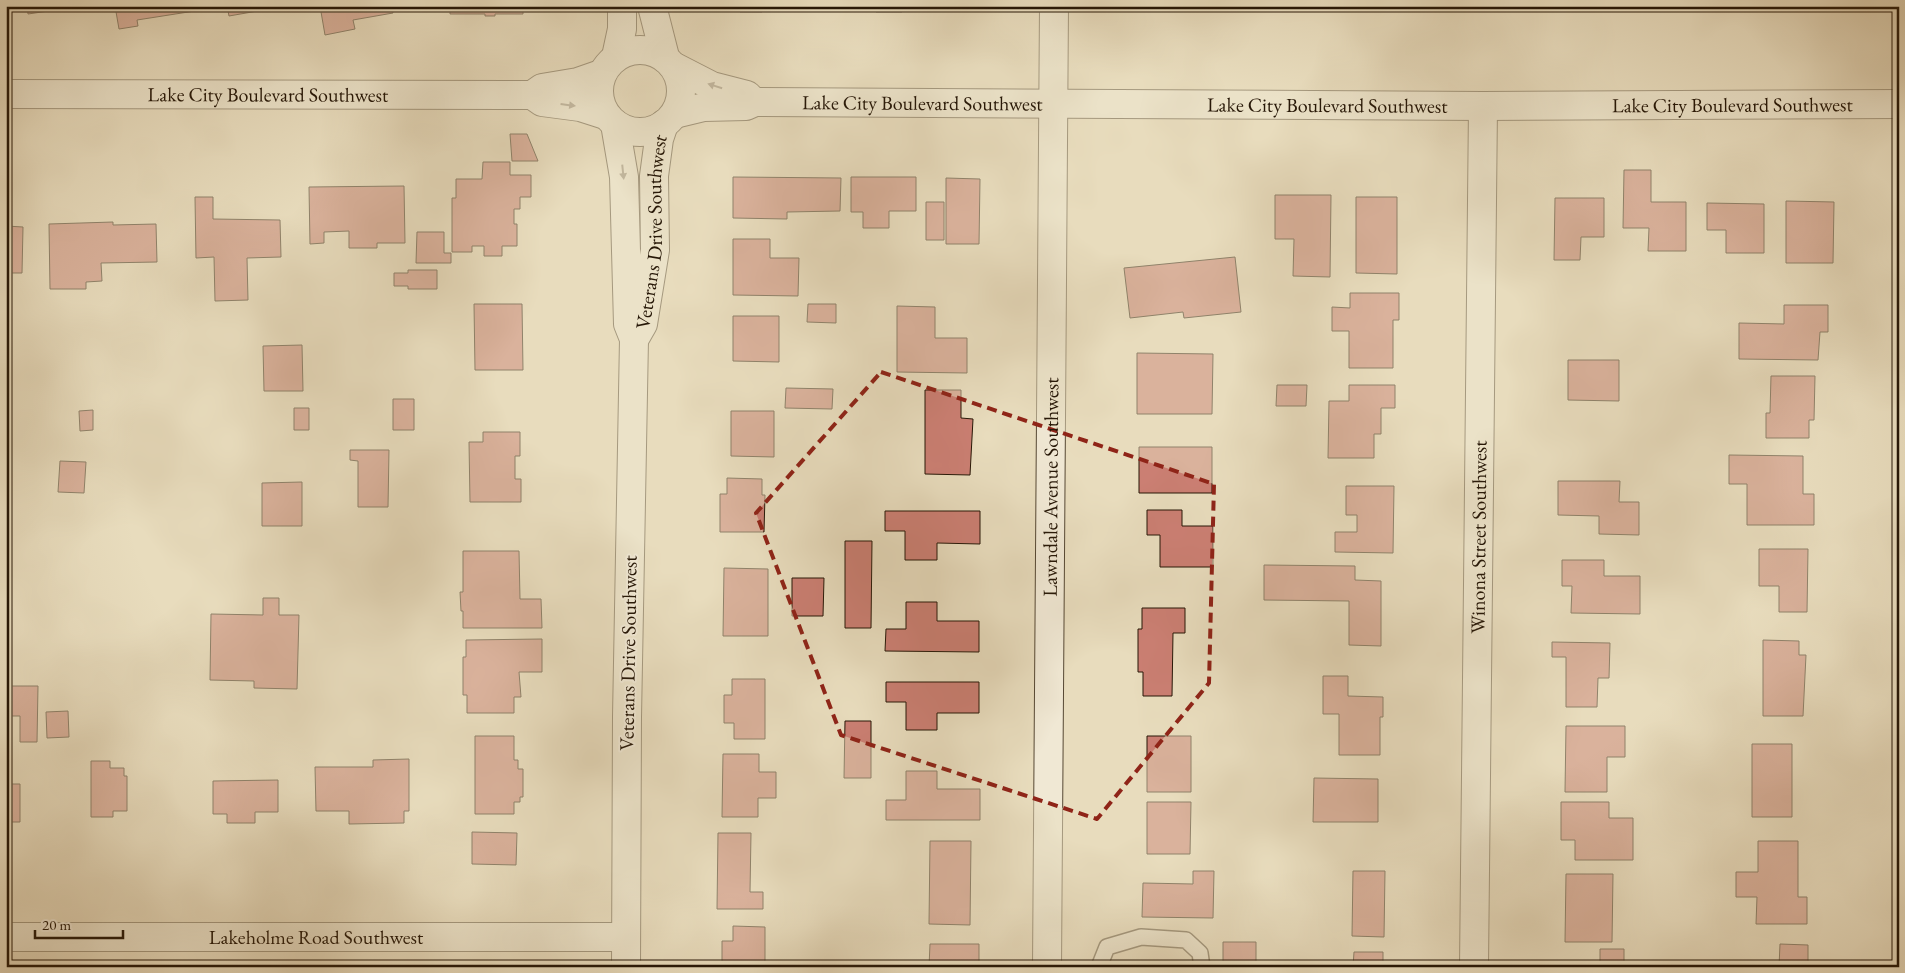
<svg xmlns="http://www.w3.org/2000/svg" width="1905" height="973" viewBox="0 0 1905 973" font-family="'EB Garamond',serif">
<rect width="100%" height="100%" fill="#e8dcbd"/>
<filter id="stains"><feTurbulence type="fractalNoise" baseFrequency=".004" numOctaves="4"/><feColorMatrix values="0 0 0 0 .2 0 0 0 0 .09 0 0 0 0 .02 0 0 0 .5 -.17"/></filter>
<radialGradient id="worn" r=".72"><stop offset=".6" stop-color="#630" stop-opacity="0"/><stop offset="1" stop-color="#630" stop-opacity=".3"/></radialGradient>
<path fill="#cb7f73" stroke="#261707" d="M27,6H82L28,14Z
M115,6H201V10L137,20L138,26L119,29Z
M227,6H286L229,16Z
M320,6H392L393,13L353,20L355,29L325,35Z
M450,6H523V14H495V16H485V14H450Z
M740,6H762V12H740Z
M786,6H835V10L786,9Z
M850,6H917L902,7V12H876V9H849Z
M941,6H984V10L941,9Z
M510,134H527L538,161H512Z
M483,162H510V175H531V197H520V209H514V224H517V246H502V256H484V246H472V252H452V198H456V179H482Z
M1624,170H1651V202H1686V251H1648L1649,228H1623Z
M733,177L841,178L840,211L787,212V219L733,218Z
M851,177H916V211H889V228H863V212H851Z
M946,178L980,179L979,244H946Z
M404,186L405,243H377V248H349V231L324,232V243L310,244L309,187Z
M1275,195H1331L1330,277L1293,276L1294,239H1275Z
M195,197H213V219L280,220L281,257L247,258L248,300L215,301L214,257L196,258Z
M1356,197H1397V274L1356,273Z
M1555,198H1604V237H1581L1580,260H1554Z
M1786,201L1834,202L1833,263H1786Z
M926,202H944V240H926Z
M1707,203L1764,204V253H1726V230H1707Z
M113,222V225L156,224L157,262L101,263L102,281L86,282V289H50L49,224Z
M6,226L23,227L22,273H6Z
M417,232H444V253H451V263H416Z
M733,239H770V258H799L798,296L733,295Z
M1235,257L1241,312L1184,318L1183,312L1130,318L1124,268Z
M408,270H437V289H408V286H394V273H408Z
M1350,293H1399V320H1393V368H1349V331H1332V307L1350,308Z
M474,304H522L523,370H475Z
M808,304H836V323L807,322Z
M1784,305H1828V332H1820L1818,360L1739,359V323L1784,324Z
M897,306L935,307V338H967V373L897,372Z
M733,316H779V362L733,361Z
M302,345L303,391H264L263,346Z
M1137,353L1213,354L1212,414H1137Z
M1568,360H1619V401L1568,400Z
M1771,376H1815L1814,420H1809V438H1766V413H1770Z
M1277,385H1307L1306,406H1276Z
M1349,385H1395V408H1381V434H1374V458H1328L1329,401H1349Z
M786,388L833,389L832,409L785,408Z
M925,390H961V418L973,419L970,475L925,474Z
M393,399H414V430H393Z
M294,408H309V430H294Z
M93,410V430L80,431L79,411Z
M731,411H774V457L731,456Z
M483,432H520V456H515V479H521V502H470L469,442H483Z
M1139,447H1212V493H1139Z
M350,450H389L388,507H358V461L350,460Z
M1729,455L1803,456V494H1814V525H1747V484H1729Z
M60,461L86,462L84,493L58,492Z
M727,478L762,479V495H765L764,532H720V494H727Z
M1558,481H1620L1619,502H1639V535L1599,534V516L1558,515Z
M302,482V526H262V483Z
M1346,486H1394L1393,553L1335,552V532H1357V515H1346Z
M1147,510H1182V526H1213V567H1160V535H1147Z
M885,511H980V544L937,543V560H905V531H885Z
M845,541H872L871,628H845Z
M1759,549H1808L1807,612H1779V586H1759Z
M463,551H519L520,599H541L542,628H463V611H461L460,592H463Z
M1562,560H1604V576H1640V614L1571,613L1572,586H1562Z
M1264,565L1355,566V580L1381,581V646L1349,645V601L1264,600Z
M724,568L768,569V636H723Z
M792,578H824L823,616H792Z
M263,598H279V615H299L297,689L254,688V681L210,680L211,614L263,615Z
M906,602H937V621H979V652L885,651L886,629H906Z
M1142,608H1185V633H1173L1172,696H1143V672H1138V629H1142Z
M542,639V672H519L521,697H514V713H467V695H463V657H466V640Z
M1763,640L1799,641V655H1806L1803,716H1763Z
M1552,642L1610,643L1609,678H1598L1597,707H1566V657H1552Z
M1323,676H1348V696L1383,697V717H1380V755H1339V714H1323Z
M732,679H765V739H734V723H724V695H732Z
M886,682H979V713H937V730H906V702H886Z
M8,686H38L37,742H20V716H8Z
M68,711L69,737L47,738L46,712Z
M845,721H871V778H844Z
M1566,726H1625V757H1607V792H1565Z
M475,736H514V760H518V769H523V797H520V802H514V814H475Z
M1147,736H1191V792H1147Z
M1752,744H1792V817H1752Z
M723,754H759V772H776V798H758V817H722Z
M409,759V811H404V823L349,824V811H316L315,767H373V760Z
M91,761H110V768H124V776H127V811H113V817H91Z
M906,771H937V789H980V820H886V800H906Z
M1314,778L1378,779V822H1313Z
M278,780V812H255V823H227V814H213V781Z
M6,784H20V822H6Z
M1147,802H1191L1190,854H1147Z
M1561,802H1609V818H1633V860H1575V840H1561Z
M472,832L517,833L516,865L472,864Z
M718,833H751L750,892H763V909H717Z
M930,841H971L970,925L929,924Z
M1758,841H1798V897H1807V924H1756L1757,897H1736V872H1758Z
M1193,871H1214L1213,918L1142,917L1143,883L1193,884Z
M1353,871H1385L1384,937L1352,936Z
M1566,874H1613L1612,942H1565Z
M733,926L765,927V967H722V941H733Z
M1223,942H1256V967H1223Z
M930,944H979V967H929Z
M1780,944L1808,945V967H1779Z
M1600,949H1624V963H1637V967H1562V962L1600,963Z
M1354,952H1383V967H1353Z"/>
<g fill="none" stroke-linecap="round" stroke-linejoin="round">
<g stroke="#564834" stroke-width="18">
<path id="service" d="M1099,967L1107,947L1141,937L1186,940L1200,953L1202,967"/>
</g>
<g stroke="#564834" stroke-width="30">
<g id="minor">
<path id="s1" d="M6,94L532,95L542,88L578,82L601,74"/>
<path d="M532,95L542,102L580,107L605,115"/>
<path id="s2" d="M6,937H626"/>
<path id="s3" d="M1047,967L1054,6"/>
<path id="s4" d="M1474,967L1483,106"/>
</g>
</g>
<g stroke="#564834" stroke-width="30">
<g id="tertiary">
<path d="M652,6L665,57"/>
<circle cx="640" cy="91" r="41"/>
<path d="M616,57L622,29V6"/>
<path d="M675,67L712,86L747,95L752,100"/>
<path id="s5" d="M675,114L704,107L746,106L755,102L1483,106L1899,104"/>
<path d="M615,124L624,177L628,324L634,339L627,717L626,967"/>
<path id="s6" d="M635,338L643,324L655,250L654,176L659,139L664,124"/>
</g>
</g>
<use href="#service" stroke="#f0e8d4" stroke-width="15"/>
<use href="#minor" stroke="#f0e8d4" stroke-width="28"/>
<use href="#tertiary" stroke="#f0e8d4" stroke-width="28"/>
</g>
<defs><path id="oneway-solid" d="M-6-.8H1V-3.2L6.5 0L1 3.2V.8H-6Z" transform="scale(1.25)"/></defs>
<g fill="#958a78">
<use href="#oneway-solid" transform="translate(715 86) rotate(-162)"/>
<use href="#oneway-solid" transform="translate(568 105) rotate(7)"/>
<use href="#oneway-solid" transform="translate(623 172) rotate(84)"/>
</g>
<path d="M0 0H1905V973H0ZM881,372L1214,484L1209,683L1097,819L841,735L756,513Z" fill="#e8dcbd" fill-opacity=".55" fill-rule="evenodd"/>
<path fill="none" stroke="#8f2418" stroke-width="4" stroke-dasharray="10 6" stroke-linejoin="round" d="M881,372L1214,484L1209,683L1097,819L841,735L756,513Z"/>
<g text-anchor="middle" stroke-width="4" stroke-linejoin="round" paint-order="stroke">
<g font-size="20" fill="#261707" stroke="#f0e8d4">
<text dy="7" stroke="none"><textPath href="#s1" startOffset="262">Lake City Boulevard Southwest</textPath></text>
<text dy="7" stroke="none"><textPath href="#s5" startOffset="249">Lake City Boulevard Southwest</textPath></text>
<text dy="7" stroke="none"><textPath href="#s5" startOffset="654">Lake City Boulevard Southwest</textPath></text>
<text dy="7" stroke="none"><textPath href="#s5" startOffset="1059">Lake City Boulevard Southwest</textPath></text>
<text dy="7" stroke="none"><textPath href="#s6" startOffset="109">Veterans Drive Southwest</textPath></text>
<text dy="7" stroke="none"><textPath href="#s3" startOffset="480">Lawndale Avenue Southwest</textPath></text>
<text dy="7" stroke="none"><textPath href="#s4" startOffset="430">Winona Street Southwest</textPath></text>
<text transform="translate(628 653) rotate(-89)" y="7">Veterans Drive Southwest</text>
<text dy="7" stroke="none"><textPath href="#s2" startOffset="310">Lakeholme Road Southwest</textPath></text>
</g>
</g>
<rect width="1905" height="973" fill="none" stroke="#e8dcbd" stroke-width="25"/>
<rect x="8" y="8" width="1890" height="958" fill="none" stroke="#261707" stroke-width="2.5"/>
<rect x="12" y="12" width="1880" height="948" fill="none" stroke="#261707"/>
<path d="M35 930v8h88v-8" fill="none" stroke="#261707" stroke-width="2.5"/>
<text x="42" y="930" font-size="15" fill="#261707" stroke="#f0e8d4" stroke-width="4" paint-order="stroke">20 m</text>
<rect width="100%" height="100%" filter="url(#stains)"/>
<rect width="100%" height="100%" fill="url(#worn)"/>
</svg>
